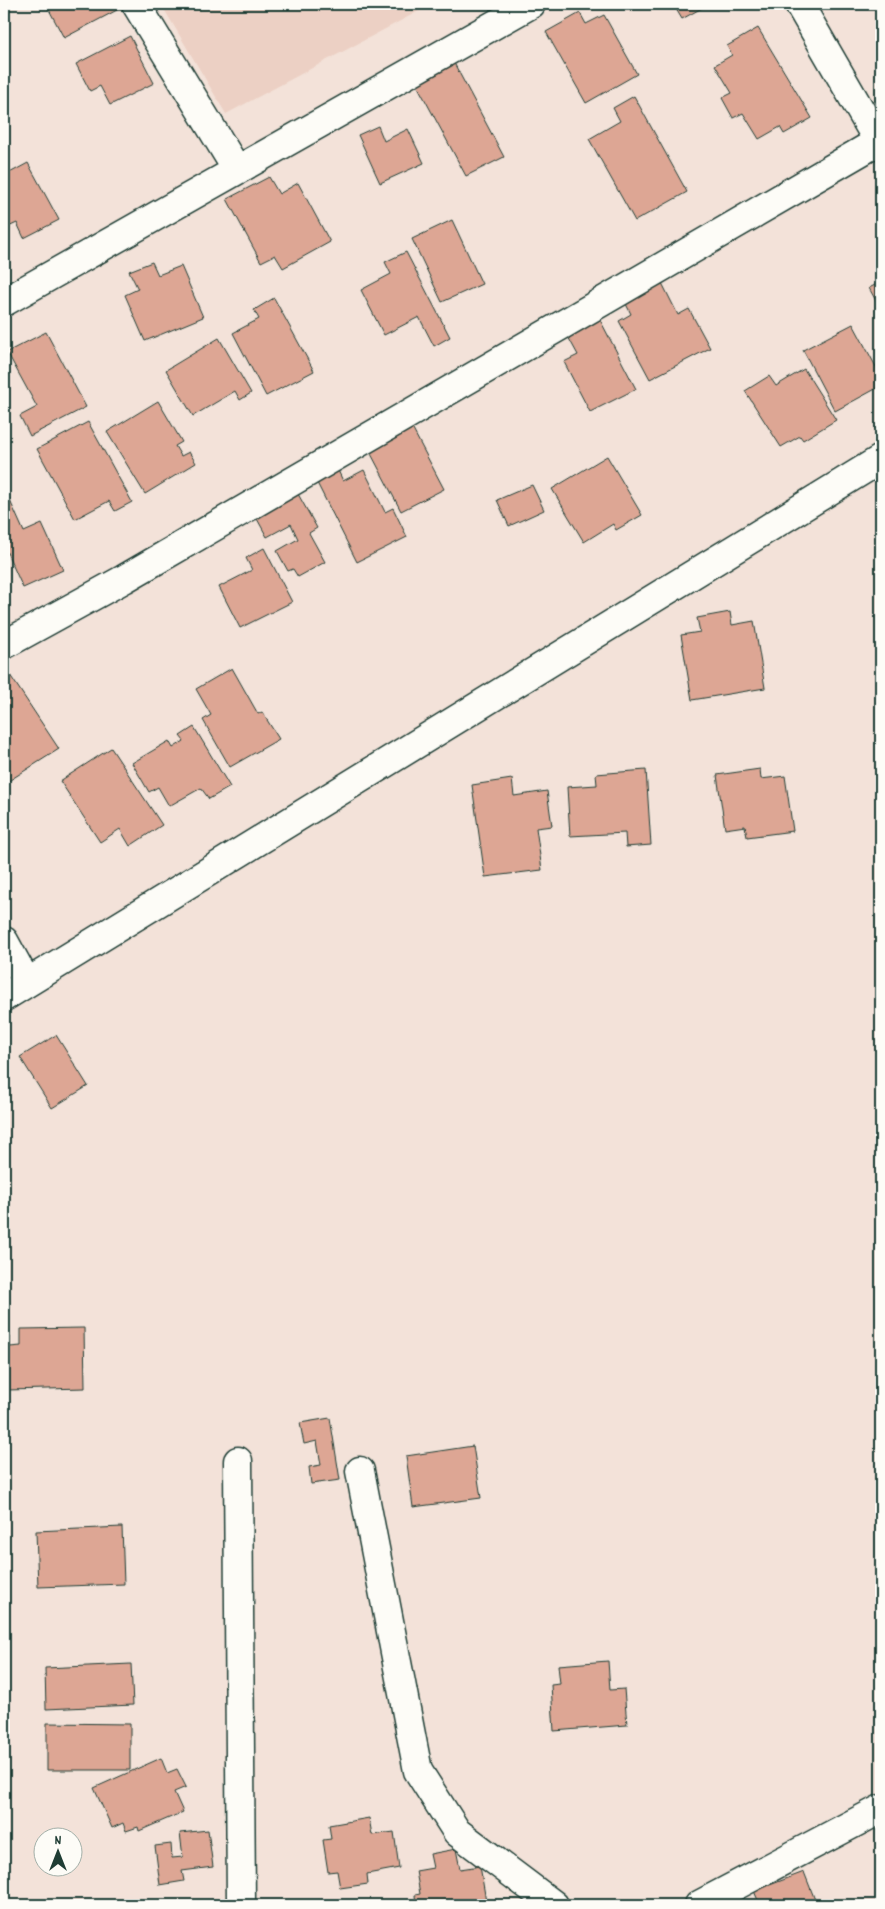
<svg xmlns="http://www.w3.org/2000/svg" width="885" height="1909" viewBox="0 0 885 1909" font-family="Dekko,sans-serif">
<rect width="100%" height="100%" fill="#f3e2d9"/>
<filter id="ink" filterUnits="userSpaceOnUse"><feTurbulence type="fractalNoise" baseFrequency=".02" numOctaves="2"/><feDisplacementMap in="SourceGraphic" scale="10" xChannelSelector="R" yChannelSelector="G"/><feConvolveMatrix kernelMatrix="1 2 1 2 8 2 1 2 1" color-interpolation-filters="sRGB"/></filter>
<g filter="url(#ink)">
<path fill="#ecd0c4" d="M161,4H432L226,114Z"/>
<path fill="#dda694" stroke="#1f3d34" d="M46,4H113L117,10L64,38Z
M673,4H709L682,19Z
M580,13L586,24L604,15L637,74L586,103L546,32Z
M758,28L812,118L784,134L780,127L759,139L743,113L733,118L722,98L732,93L715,65L732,55L727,46Z
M130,36L154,83L110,105L100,86L90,91L76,64Z
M454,63L504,157L466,176L416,83Z
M634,96L687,192L635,221L589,139L620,121L613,108Z
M378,126L384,141L408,129L424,163L380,183L358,135Z
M28,163L59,220L24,238L17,223L4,229V176Z
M269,177L279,194L298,183L330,242L283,268L275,255L261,262L227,199Z
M452,220L482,284L442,302L412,239Z
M406,252L450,337L434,346L419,317L384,335L361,290L391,274L385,262Z
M152,262L158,275L181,266L203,317L145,341L125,295L138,289L129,271Z
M661,281L678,315L689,309L710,348L650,379L619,321L631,314L624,300Z
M881,282V310L869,288Z
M274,298L314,371L266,396L233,333L259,319L254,310Z
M598,316L636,389L590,412L564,362L578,355L566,333Z
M853,324L881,376V386L835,411L803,350Z
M46,332L86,407L30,436L20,416L37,407L7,352Z
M219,338L251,393L240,400L235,391L193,416L166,370Z
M804,369L836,420L803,440L800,436L781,447L745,391L769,376L776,386Z
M158,401L182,442L175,446L181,456L189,452L196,463L145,494L107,432Z
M88,422L132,502L115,511L109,501L75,519L37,449Z
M412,428L444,489L401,511L369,450Z
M607,456L642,515L616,530L613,524L584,542L552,489Z
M335,464L343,481L364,470L385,512L393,508L407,537L357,562L313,475Z
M532,485L544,510L509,526L497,500Z
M7,494L24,532L42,524L63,570L23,588L4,546V495Z
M298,494L317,528L309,533L325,562L298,577L293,569L288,571L277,551L298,539L291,524L267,537L256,517Z
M264,548L292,602L240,628L219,587L252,570L246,558Z
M730,612L732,625L754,621L765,688L692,700L681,635L700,632L697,618Z
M4,666L59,749L7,782L4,777Z
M232,668L258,714L262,712L279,739L230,767L203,720L211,715L196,689Z
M194,727L230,787L209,799L201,788L169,806L158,787L149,792L132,763L169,741L173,748L184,741L180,736Z
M111,748L162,825L130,846L120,829L100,842L60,781Z
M760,769L761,779L785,776L793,831L747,837L745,826L725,829L717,775Z
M646,770L651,845L626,847L625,833L570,836L567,787L597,785L596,774Z
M512,779L514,796L547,791L552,826L536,828L542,870L485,877L472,785Z
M56,1035L88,1086L52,1108L20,1057Z
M84,1328L85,1388L7,1390V1385H4V1337H10V1347L21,1346V1329Z
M330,1418L340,1480L311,1484L309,1467L321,1465L317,1441L304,1444L300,1423Z
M473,1446L481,1498L413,1507L406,1456Z
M122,1527L124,1584L38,1587L36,1531Z
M608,1661L610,1690L624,1689L627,1725L554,1731L551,1685L560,1684L558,1665Z
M131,1664L133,1705L46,1709L45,1668Z
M47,1723L130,1724V1770H47Z
M161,1758L167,1773L177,1769L186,1787L174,1792L183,1812L139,1831L138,1827L126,1831L123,1823L112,1828L94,1788Z
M369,1818L372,1835L394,1832L399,1868L367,1874L368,1884L340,1888L337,1871L328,1872L323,1840L331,1839L329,1825Z
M208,1830L213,1867L182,1871L184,1881L160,1885L155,1846L171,1844L172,1858L183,1857L180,1833Z
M456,1849L460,1869L480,1866L486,1901L473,1903V1905H416L415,1895L420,1894L416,1871L433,1868L430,1854Z
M804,1872L817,1905H760L754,1891Z"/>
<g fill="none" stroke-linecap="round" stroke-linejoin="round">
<g stroke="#1f3d34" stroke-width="31">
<path id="minor" d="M136,4L237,170
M799,4L881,146
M4,302L531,4
M4,645L124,579L879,141
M4,941L27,983
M4,997L881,459
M238,1461L241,1905
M360,1471L418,1771L457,1832L554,1905
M699,1905L881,1809"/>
</g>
<use href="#minor" stroke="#fdfcf7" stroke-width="28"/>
</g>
</g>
<rect width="885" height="1909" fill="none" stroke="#fdfcf7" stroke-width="20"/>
<rect x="10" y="10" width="865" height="1889" fill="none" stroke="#1f3d34" stroke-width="2" filter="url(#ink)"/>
<g transform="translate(58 1852)"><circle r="24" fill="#fdfcf7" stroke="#a4b0a9"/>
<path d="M0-4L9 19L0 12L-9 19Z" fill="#1f3d34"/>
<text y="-8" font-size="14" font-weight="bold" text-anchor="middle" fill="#1f3d34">N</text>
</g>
</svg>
